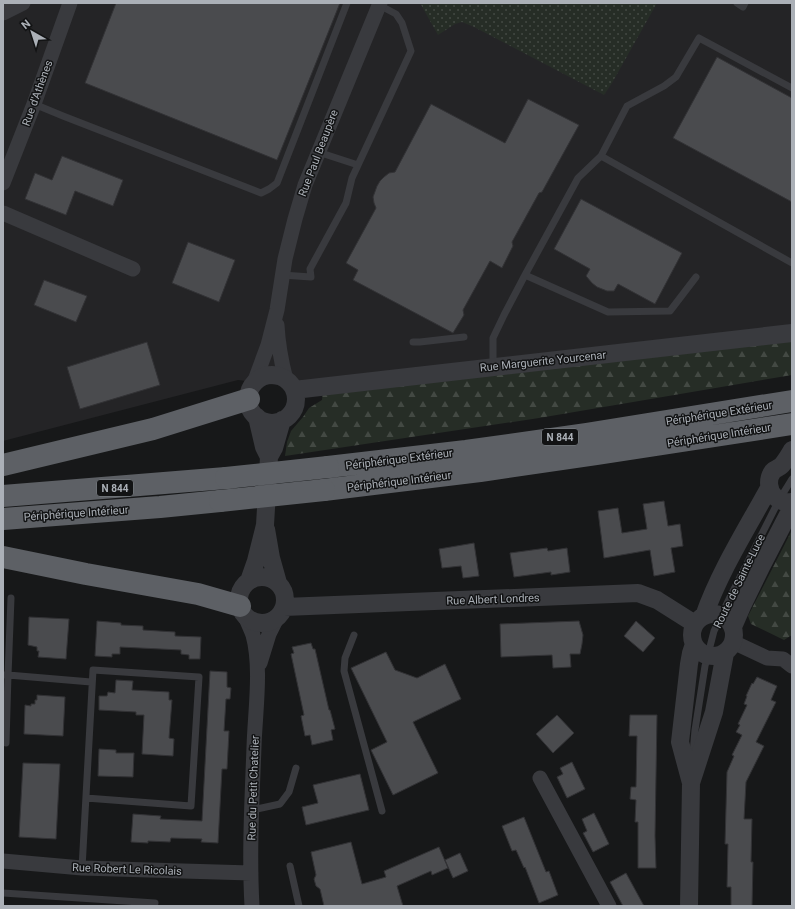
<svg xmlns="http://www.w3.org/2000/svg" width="795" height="909" viewBox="0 0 795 909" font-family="Roboto,sans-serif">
<defs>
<pattern id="grass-dots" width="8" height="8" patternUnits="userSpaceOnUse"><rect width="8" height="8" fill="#262d26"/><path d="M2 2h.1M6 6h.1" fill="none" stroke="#434943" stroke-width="1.8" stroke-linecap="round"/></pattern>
<pattern id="forest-firs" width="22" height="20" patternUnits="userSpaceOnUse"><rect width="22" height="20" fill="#262d26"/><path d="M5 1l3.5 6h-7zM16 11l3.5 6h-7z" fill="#434943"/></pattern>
</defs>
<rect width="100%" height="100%" fill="#171819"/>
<path fill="#242426" d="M3,3H792V338L323,391L238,380L3,441Z"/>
<path fill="url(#grass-dots)" d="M420,3H657L612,83L604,95L474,27L462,22L455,24L438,35Z"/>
<path fill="url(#forest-firs)" d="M792,338V375L539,418L285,456L287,442L291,431L303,417L309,408L322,400L323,391Z
M792,530V635L784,640L751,624L748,616Z"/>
<path fill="#4a4b4e" stroke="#323235" d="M116,3H340L277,160L85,83Z
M717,57L792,98V202L673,138Z
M528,99L579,125L542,192L539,193L512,242L513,246L502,268L490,261L463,310L464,315L453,333L353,280L358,270L346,263L376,208L374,203L373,197L377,186L380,181L384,177L389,173L395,172L431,104L505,143Z
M62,156L123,180L113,206L75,191L66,215L25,199L35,173L52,180Z
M581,199L682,253L655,304L618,284L614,291H607L597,287L592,283L586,276L590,269L554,249Z
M188,242L235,260L219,302L172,283Z
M44,280L87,296L76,322L34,305Z
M147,342L160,385L80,409L67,367Z
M664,501L668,526L680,524L683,546L671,548L675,572L654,576L650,550L604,558L598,511L618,508L622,533L647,529L643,504Z
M474,543L479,576L463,578L461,566L442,568L439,549Z
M547,548L548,551L567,548L570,572L551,575V572L514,577L510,553Z
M29,617L69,619L66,659L38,657L39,651H37V647L28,645Z
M97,621L121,623V625L143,626V630L175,632V636L201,637L200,659H189V655L181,654V650L120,647V654H112V657L95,656Z
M579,621L583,635L582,644L580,654H570L571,667L553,668L552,655L501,657L500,624Z
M636,621L655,638L643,652L624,636Z
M311,643L313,649H315L329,710H330L335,729L331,730L333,740L312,745L310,735L305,736L301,716L304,715L291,654L294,653L292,647Z
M386,652L395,670L417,678L445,664L461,699L413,722L438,773L393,795L371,750L387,742L351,668Z
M210,671L227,672V687L231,688L230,699H226L224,731H229L227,769H222L218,843L201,842L202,839L171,838L170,842L148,841V843L131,842L133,814L161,816L160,819L202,821Z
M757,677L777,686L771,700L776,702L756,742L764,746L746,782L744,819H752L751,862H753L752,906H731V887H727L728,844H725L727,772L734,756L732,755L742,735L736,732L740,725L738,724L747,705L744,704L747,696H746L752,683L753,684Z
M116,680L133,681L132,690L169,692V700H172L169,738L174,739L173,756L142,754L144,715H136V712L99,710V696H107L108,692L115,693Z
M37,695L65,697L63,736L24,734L25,705L31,706V704H35V700H37Z
M557,715L574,733L553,753L536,734Z
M630,715H657L655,836L656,868H638V822H635L636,800L630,799L631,787H636L637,736H629Z
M99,749L116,750V753H134L133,777L98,776Z
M572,762L585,789L567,798L557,777L563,774L560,768Z
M23,763L60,764L56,839L19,837Z
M360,774L369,810L306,825L302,807L318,803L313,785Z
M594,813L609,844L593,852L583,833L587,831L582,819Z
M524,817L546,872L549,871L558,895L539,903L525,867L524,868L516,850L512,851L502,826Z
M351,842L362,884L386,877L384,871L439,847L448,868L432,875L431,871L397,886L403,906H324L320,889L316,886L314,879L316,875L311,852Z
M460,853L468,871L453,878L445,860Z
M626,873L644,906H623L610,882Z"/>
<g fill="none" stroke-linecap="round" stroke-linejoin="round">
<path stroke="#393a3e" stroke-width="7" d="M737,3L743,7L745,3
M34,104L63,116L261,193L269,189L277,183L347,3
M318,152L358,165
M601,156L792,263
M282,275L311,277L310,269L346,203L352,178L411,51L402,23L396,14L379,5
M525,275L608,312L670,311L696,277
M413,342H420L464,337
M493,366V338L504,315L525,275L578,178L601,156L627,106L664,86L676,77L699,38L792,88
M11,598L8,675L91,682
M354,635L345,658L344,671L382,811
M3,675H8L6,743
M693,753L695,730L705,666L714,631L730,597L779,500L792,479
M252,810L280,804L289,792L296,768
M290,866L299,906
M82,868L93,670L199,677L191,806L86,798
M3,893L155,903"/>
<path stroke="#393a3e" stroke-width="15" d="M3,13L23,3
M3,183L34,104L70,3
M3,213L133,269
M277,325C278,344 281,361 286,380
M254,383L268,345L277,310L285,259L295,219L305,185L380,3
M243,612C246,619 250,627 253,635C262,668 255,712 254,747C252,800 249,853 252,906
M733,642L767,658L783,659L792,666
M260,663L269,634L278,616
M540,778L609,906
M3,861L82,868L251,873"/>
<path stroke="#393a3e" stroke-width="18" d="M248 399a24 24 0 1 1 48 0a24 24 0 1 1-48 0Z
M294,390L792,333
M257,417L264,447L269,457
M792,450C789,455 785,462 781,466C779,468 775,469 773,471C767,479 768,490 775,497C779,501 786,503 792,502
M266,529L271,558L278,583
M239 600a23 23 0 1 1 46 0a23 23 0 1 1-46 0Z
M249,581L256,561L265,525L269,457L274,448L282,420
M284,607L638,593L657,600L695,624
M692 635a21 21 0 1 1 42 0a21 21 0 1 1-42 0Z
M704,616C720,571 746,530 769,488
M733,627L743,604L762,565L792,507
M691,783L714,712L725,653
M689,906L691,783L680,742L689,664L691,653L694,644"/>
<path stroke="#5d6065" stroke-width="22" d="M3,465L153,429L249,399
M328,467L466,451L587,434L792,401
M324,490L480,471L596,454L792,424
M3,496L226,478
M3,519L160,507L220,501
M3,557L86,574L198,594L240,606"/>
<path stroke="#5d6065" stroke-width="22" d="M226,478L328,467
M220,501L324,490"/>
</g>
<g text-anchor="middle" stroke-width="3" stroke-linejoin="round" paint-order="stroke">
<g fill="#121314" stroke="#7d8186" stroke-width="1">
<rect x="542" y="429" width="36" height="16" rx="3"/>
<rect x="97" y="480" width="36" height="16" rx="3"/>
</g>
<g font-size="10" font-weight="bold" fill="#abb0b7">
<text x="560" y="441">N 844</text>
<text x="115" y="492">N 844</text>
</g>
<g font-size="11" fill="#abb0b7" stroke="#121314">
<text transform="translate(37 93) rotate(-70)" y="4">Rue d'Athènes</text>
<text transform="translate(318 153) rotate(-69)" y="4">Rue Paul Beaupère</text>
<text transform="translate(543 361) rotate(-6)" y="4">Rue Marguerite Yourcenar</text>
<text transform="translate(719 413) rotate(-9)" y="4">Périphérique Extérieur</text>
<text transform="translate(719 435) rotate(-9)" y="4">Périphérique Intérieur</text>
<text transform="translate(399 459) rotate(-7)" y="4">Périphérique Extérieur</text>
<text transform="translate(399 481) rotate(-7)" y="4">Périphérique Intérieur</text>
<text transform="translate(76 513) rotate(-4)" y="4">Périphérique Intérieur</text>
<text transform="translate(739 581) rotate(-64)" y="4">Route de Sainte-Luce</text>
<text transform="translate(493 599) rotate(-2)" y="4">Rue Albert Londres</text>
<text transform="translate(253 788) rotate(-88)" y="4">Rue du Petit Chatelier</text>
<text transform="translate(127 869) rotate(2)" y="4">Rue Robert Le Ricolais</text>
</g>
</g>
<rect width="795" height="909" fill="none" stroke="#abb0b7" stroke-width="8"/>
<g transform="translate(32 32) rotate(321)" stroke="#121314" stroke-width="3" paint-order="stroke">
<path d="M0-3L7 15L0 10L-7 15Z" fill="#abb0b7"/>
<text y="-6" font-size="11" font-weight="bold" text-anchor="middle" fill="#abb0b7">N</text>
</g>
</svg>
